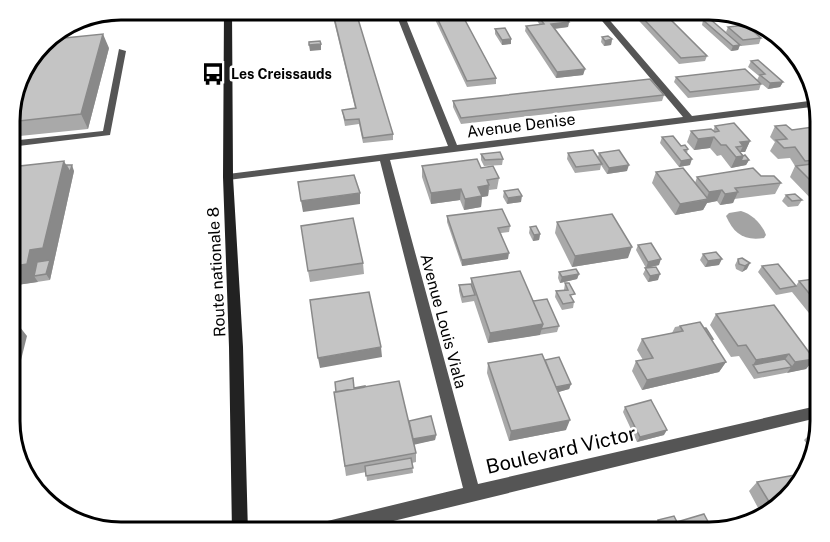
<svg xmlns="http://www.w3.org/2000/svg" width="830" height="542" viewBox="0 0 830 542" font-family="'Public Sans',sans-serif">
<rect width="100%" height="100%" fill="#fff"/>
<path fill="#a3a3a3" d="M741,211C752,214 762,224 766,235L764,238C744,241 734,234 726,216L729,213Z"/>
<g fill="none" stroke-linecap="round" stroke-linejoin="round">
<path fill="#555" fill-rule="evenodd" d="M119,49L126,51L110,135L10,147V141L103,131Z"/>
<path fill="#555" fill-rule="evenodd" d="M394,9H402L457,145L683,117L592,9H600L692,116L817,100L819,106L390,160L478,484L821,405V417L344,533H303L305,527L311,525L463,488L380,161L228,180L223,177L228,174L448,146Z"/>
<path fill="#222" fill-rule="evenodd" d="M224,9H232L233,177L243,347L248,533H232L229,347L223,177Z"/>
</g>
<path fill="#a9a9a9" d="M331,9H355L393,134V140L363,143L359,124L345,126L342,110L355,108Z
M361,9H374V13L362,14Z
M430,9H459L496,78V84L467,87Z
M529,9H559L569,22L568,27L555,29L585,69L583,75L556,78L525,31L526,26L540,25Z
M628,9H660L707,56L705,61L679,64Z
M681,9H699L697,15L689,16Z
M118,10L115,22L76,26Z
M737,17L772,28V29L752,31L761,38L759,44L741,46L740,45L738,50L731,51L702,25L703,20L739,44L726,32L728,27L746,25Z
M495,29L511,39V44L502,45L495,34Z
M602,37L612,39L611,45L604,46L601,42Z
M109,48L88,129L10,137V106Z
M802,60L806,64L810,76L808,77L799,69L801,65L800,64Z
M751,61L783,82L780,87L768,89L757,80L759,76L748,67Z
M676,77L761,84L759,90L688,98L674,82Z
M664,95L662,101L461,124L453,107V101Z
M715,126L750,141L745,152H740L749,160L746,165L731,168L721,155L717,156L710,148L694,150L687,142L691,131H713Z
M775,126L821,135V163H819L821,165V203L816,204L790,177L795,166L790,158L778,159L770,151L775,142L770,137Z
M662,137L688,149L687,153L690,165L679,167L660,143Z
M568,153L598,157L599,153L627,171L607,174L601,165L600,170L575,173L567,159Z
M481,154L503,159L502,165L484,166L481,160Z
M13,159L17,167L66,165L74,171L50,280L10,286Z
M422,166L481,168L499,178L497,189L489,190L488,196L482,197L481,207L464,210L460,200L431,204L422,177Z
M656,172L695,183L697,177L761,176L781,183L775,194L734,199L733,203L720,205L717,201L707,203L703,210L675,215L652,183Z
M504,191L521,202L507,204L503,197Z
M786,195L802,200L798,206L788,207L782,201Z
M447,216L510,226L509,232L501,233L508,259L462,266L447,222Z
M557,222L628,258L572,267L555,233Z
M530,227L540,234L539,240L533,241L529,233Z
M638,245L659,265L646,268L658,280L648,282L643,274L646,268L636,250Z
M703,254L719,265L705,267L700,260Z
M742,258L747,269L742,272L736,269L735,265L738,259Z
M363,263L364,274L310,282L308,271Z
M762,266L796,286L792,292L776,295L758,272Z
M559,272L579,274L577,279L560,283L558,278Z
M471,278L533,301L559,326L557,332L488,343L474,301L462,303L459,291V285L471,284Z
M821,278V328L792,292L799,281Z
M565,283L574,302L573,308L562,310L555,297L556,291L564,290Z
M716,314L814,359L806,369L754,379L739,356L731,357L710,325Z
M680,326L704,328L713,339L712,341L726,362L719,372L642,390L632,371L636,361L643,360L637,350L642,339L672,333L675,327Z
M545,360L571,384L569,389L558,392L566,430L509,441L487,373L488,363Z
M365,387L409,421L436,435L435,440L414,444L416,453V462L412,463L413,473L367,481L366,472L346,476L334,392L354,388Z
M625,407L664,435L637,442L623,412Z
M820,432L813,453L804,440L809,435Z
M757,482L802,484L764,519L749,491Z
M658,520L677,522L714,533H642L656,528L654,525Z"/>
<path fill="#898989" d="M118,10L115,22L112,12Z
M569,22L568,27L550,29L551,24Z
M103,34L109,48L88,129L81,114Z
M511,39V44L502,45V40Z
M612,39L611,45L604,46L605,41Z
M321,44V50L310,51L309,45Z
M740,45L738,50L731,51L733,46Z
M585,69L583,75L556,78L557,72Z
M783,82L780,87L768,89L770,83Z
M714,137L710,148L694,150L698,139Z
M750,141L745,152H740L743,146L740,142Z
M743,156L749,160L746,165L731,168L736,157Z
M13,159L23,177L64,161L70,172L72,165L74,171L50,280L46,274L34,276L38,282L10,286V167Z
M692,159L690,165L679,167L681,161Z
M629,165L627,171L607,174L609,168Z
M489,185L488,196L482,197L481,207L464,210L465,199L478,187Z
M461,189L460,200L431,204V193Z
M722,190L717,201L707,203L703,210L675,215L680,204L706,200L709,192Z
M738,192L733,203L720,205L725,194Z
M360,193V204L303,212L301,201Z
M522,196L521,202L507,204L508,198Z
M540,234L539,240L533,241L534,235Z
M632,247L628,258L572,267L575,256Z
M509,253L508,259L462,266V260Z
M661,259L659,265L646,268L648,262Z
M722,259L719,265L705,267L708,261Z
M750,263L747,269L742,272L745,266Z
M579,274L577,279L560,283L562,277Z
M660,274L658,280L648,282L650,276Z
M16,322L27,336L10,404V346Z
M543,324L540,335L488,343L490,333Z
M381,347L382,357L320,368L318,358Z
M789,354L781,365H753L756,360Z
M814,359L806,369L787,373L795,362Z
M726,362L719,372L642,390L647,380Z
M571,384L569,389L552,394L554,388Z
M570,420L566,430L509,441L511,431Z
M667,430L664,435L637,442L640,437Z
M436,435L435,440L413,445L412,439Z"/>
<path fill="#c4c4c4" stroke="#898989" stroke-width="1.5" d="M332,9H355L393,134L363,138L359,119L345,120L342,110L356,108Z
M433,9H459L496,78L467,81Z
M533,9H559L569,22L551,24L585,69L557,72L526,26L544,24Z
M634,9H660L707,56L681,58Z
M710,19L740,45L733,46L703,20Z
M746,25L761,38L743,40L728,27Z
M505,28L511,39L502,40L495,29Z
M103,34L81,114L10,122V106L45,40Z
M608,36L612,39L605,41L602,37Z
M320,41L321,44L309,45V42Z
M758,60L783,82L770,83L760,75L765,74L751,61Z
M745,69L761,84L690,92L676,77Z
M650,79L664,95L461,118L453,101Z
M734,123L750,141L740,142L743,146L736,147L743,156L736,157L726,145H721L714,137L698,139L691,131L711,129L715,132L719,131L715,126Z
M786,125L792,130L813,127L821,135V152L811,154L817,160L805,161L795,147L784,148L776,140L787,139L775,126Z
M673,136L681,146L685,145L688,149L684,150L692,159L681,161L662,137Z
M593,150L602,164L576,167L568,153Z
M619,150L629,165L609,168L599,153Z
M500,152L503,159L485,160L481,154Z
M745,155L749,160L741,161L743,156Z
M13,159L10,167L64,161L43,248L30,250L27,264L10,267V160Z
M477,159L481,168L493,166L499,178L487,180L489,185L478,187L482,196L465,199L461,189L431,193L422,166Z
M819,163L821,165V191L796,166Z
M66,165H72L70,172Z
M683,168L708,199L680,204L656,172Z
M753,168L761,176H774L781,183L735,188L738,192L725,194L722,190L709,192L697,177Z
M354,175L360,193L301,201L298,182Z
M518,189L522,196L508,198L504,191Z
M795,194L802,200L792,201L786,195Z
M502,209L510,226L498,228L509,253L462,260L447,216Z
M612,214L632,247L575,256L557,222Z
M353,218L363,263L308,271L301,226Z
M536,226L540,234L534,235L530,227Z
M651,243L661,259L648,262L638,245Z
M716,252L722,259L708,261L703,254Z
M742,258L750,263L745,266L739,264L738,259Z
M50,260L46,274L34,276L37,262Z
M778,264L796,286L780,289L762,266Z
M656,267L660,274L650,276L645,268Z
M576,269L579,274L562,277L559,272Z
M520,271L543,324L490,333L471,278Z
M821,278V308L799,281Z
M565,283H569L575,294L570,295L574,302L563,304L556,291L568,290Z
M471,284L475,295L463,297L459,285Z
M369,292L381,347L318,358L310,300Z
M547,299L559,326L541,329L543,324L533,301Z
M774,305L814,359L795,362L789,354L756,360L746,345L738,346L716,314Z
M16,322L10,346V323Z
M700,322L726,362L647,380L636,361L653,358L642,339L683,331L680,326Z
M704,328H706L713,339H711Z
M542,354L570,420L511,431L488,363Z
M559,357L571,384L556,387L545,360Z
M785,359L792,367L758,373L753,365Z
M353,378L354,388L365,386V387L336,392L335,382Z
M399,381L416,453L345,466L334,392Z
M651,400L667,430L640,437L625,407Z
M431,416L436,435L413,439L409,421Z
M820,432L815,445L809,435Z
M411,458L413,468L366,476L365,466Z
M806,473L802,484L774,510L757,482Z
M704,514L714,533H643V532Z
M674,516L677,522L661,527L658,520Z"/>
<defs>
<g id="bus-bare" transform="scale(1.8)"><path d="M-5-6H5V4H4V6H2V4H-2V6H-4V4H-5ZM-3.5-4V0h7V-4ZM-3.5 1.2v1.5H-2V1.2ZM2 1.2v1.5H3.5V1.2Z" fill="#000" stroke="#fff" stroke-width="2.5" paint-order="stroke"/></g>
</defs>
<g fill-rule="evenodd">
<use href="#bus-bare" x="213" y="74"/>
</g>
<g text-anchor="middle" stroke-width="5" stroke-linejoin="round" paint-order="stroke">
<g font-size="14" font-weight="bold" fill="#000" stroke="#fff" text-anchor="start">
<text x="231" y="79">Les Creissauds</text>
</g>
<g font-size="16" fill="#000" stroke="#fff">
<text transform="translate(521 125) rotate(-7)" y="6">Avenue Denise</text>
<text transform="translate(216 272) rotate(-93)" y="6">Route nationale 8</text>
<text transform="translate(444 321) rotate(75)" y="6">Avenue Louis Viala</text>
</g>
<g font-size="20" fill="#000" stroke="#fff">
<text transform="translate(561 450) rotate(-13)" y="7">Boulevard Victor</text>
</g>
</g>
<path d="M0 0H830V542H0ZM121 20H709A101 101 0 0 1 810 121V421A101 101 0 0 1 709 522H121A101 101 0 0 1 20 421V121A101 101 0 0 1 121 20Z" fill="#fff" fill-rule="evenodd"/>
<path fill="none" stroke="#000" stroke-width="3" d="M121 20H709A101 101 0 0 1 810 121V421A101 101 0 0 1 709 522H121A101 101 0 0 1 20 421V121A101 101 0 0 1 121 20Z"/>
</svg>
